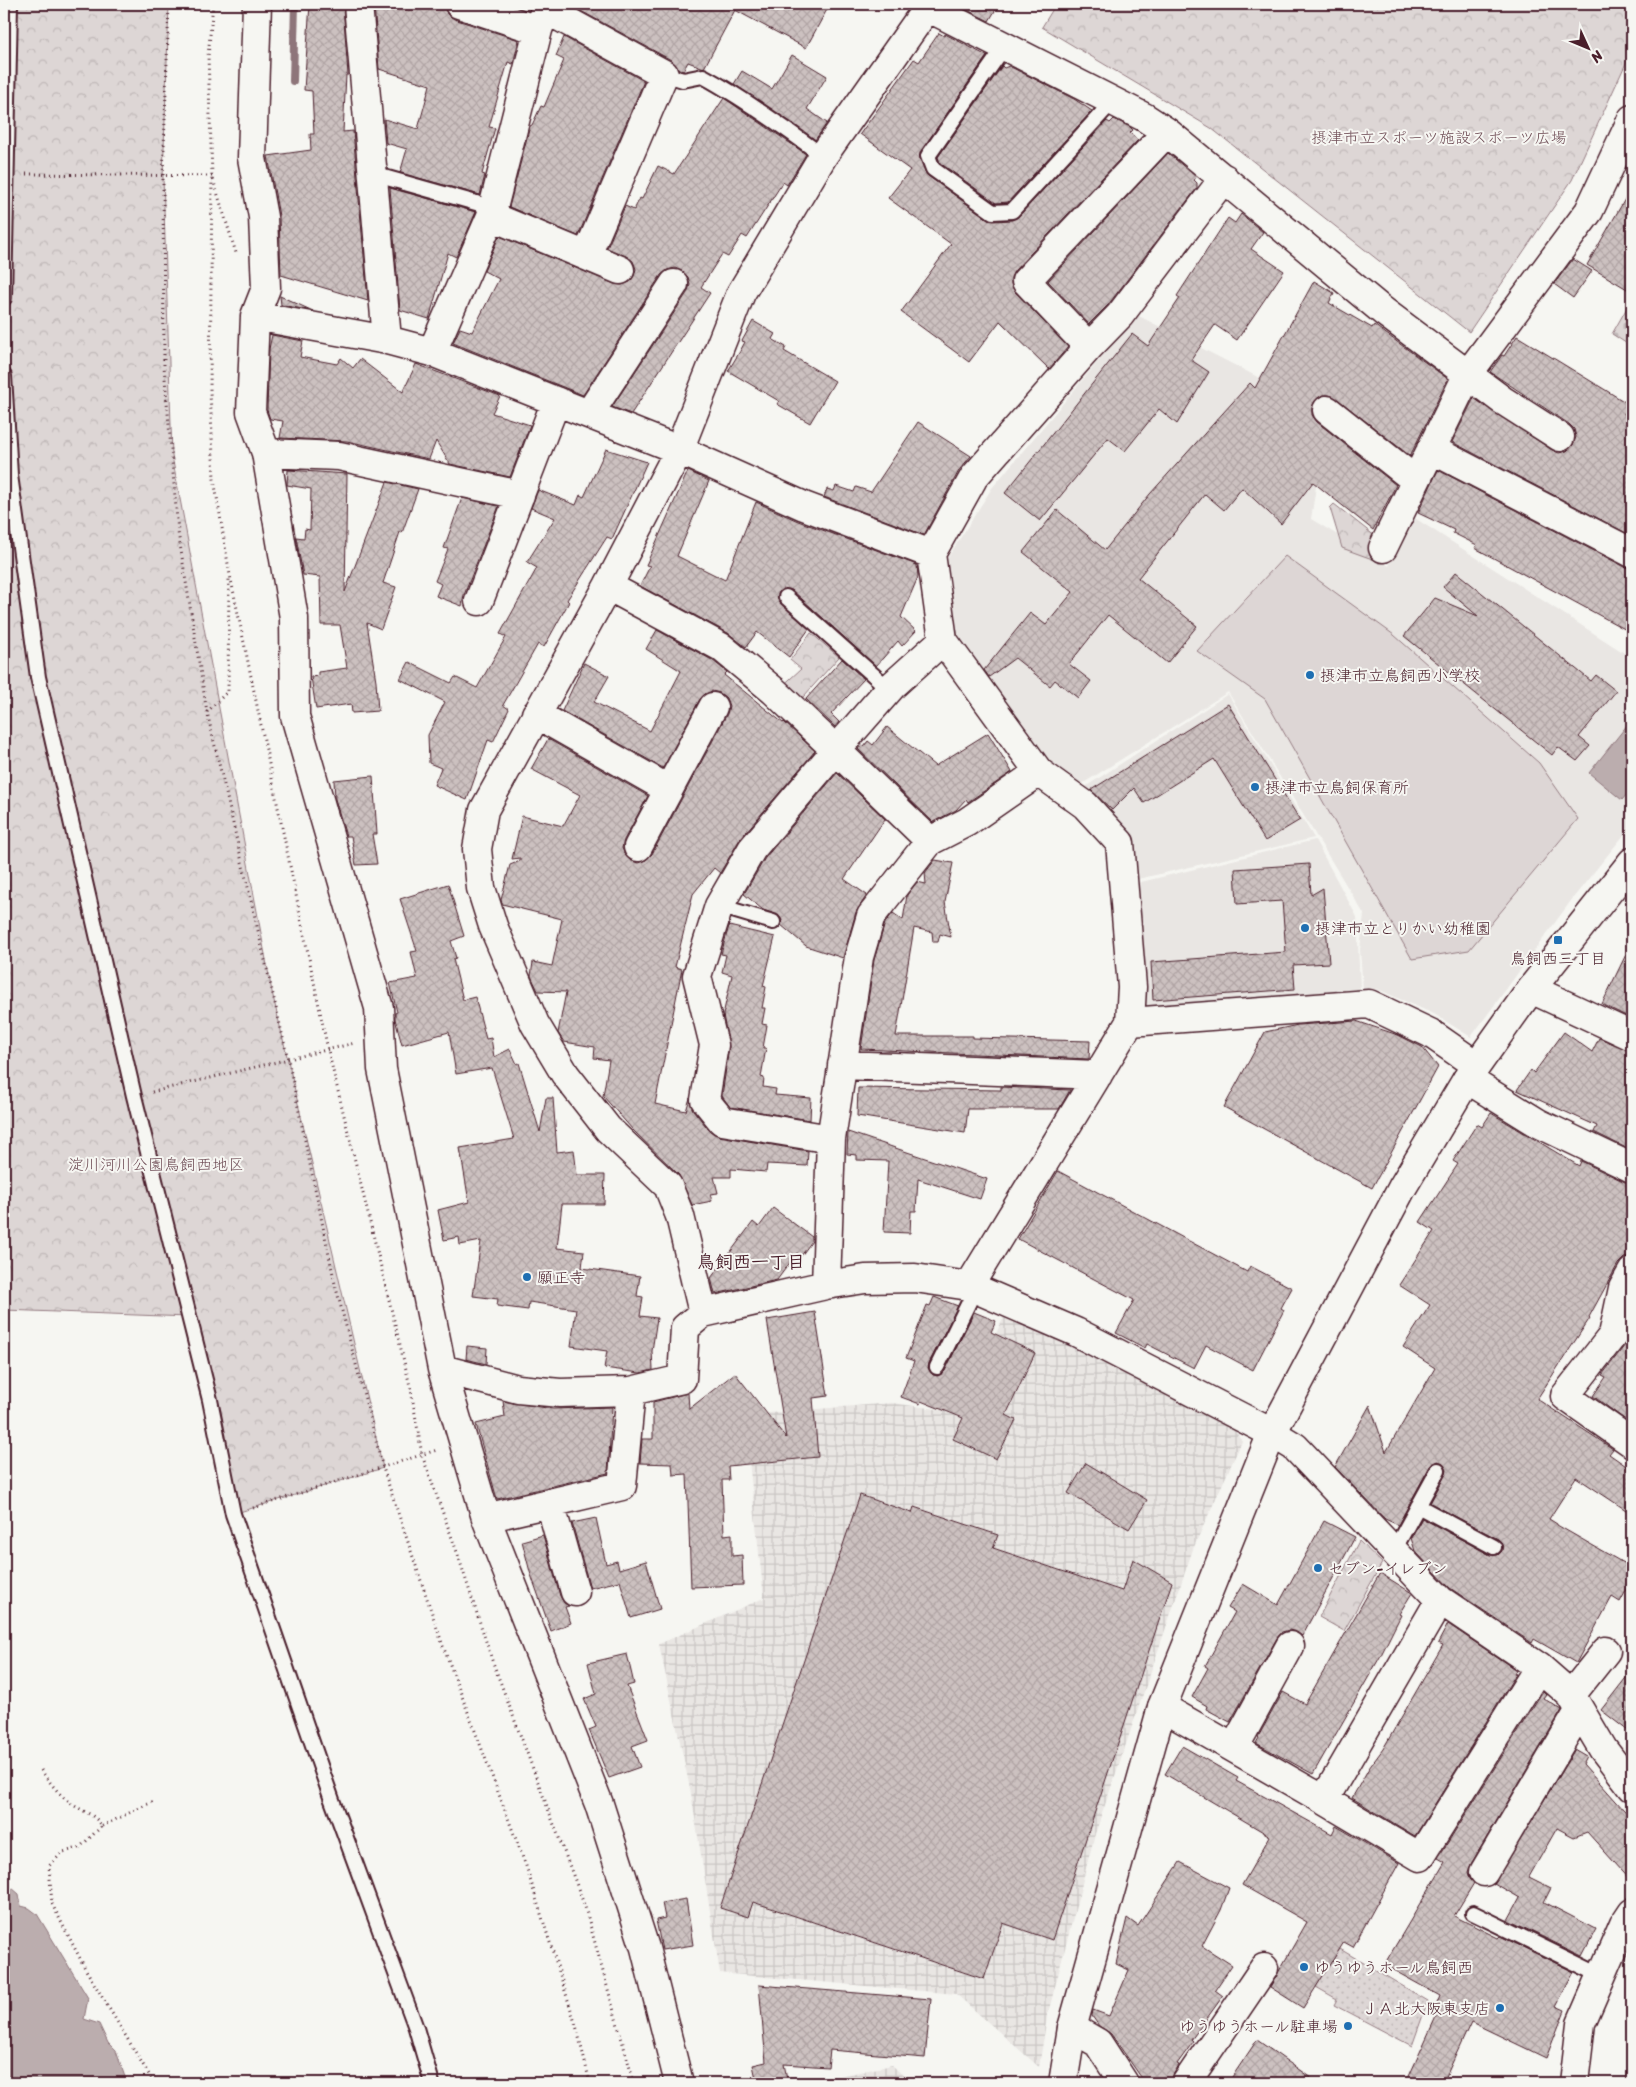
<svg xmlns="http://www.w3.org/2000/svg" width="1636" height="2087" viewBox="0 0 1636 2087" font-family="Sriracha,'Klee One',sans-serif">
<defs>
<pattern id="industrial-grid" width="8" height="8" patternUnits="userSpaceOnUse" patternTransform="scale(1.25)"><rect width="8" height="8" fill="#e9e6e3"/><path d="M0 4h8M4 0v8" fill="none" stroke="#c9c5c3"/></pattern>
<pattern id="cemetery-stones" width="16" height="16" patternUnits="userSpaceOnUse" patternTransform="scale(1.25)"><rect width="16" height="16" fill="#ddd6d5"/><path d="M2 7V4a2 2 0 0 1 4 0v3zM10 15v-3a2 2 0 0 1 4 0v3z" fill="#bfb7b7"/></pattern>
<pattern id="park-crowns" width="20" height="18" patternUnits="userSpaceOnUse" patternTransform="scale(1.25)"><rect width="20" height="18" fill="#ddd6d5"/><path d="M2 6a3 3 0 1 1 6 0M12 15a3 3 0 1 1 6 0" fill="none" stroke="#bfb7b7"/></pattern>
<pattern id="garden-dots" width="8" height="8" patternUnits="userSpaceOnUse" patternTransform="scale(1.25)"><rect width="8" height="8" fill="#ddd6d5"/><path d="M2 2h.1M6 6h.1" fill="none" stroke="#bfb7b7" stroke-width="1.8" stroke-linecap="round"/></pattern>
<pattern id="building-cross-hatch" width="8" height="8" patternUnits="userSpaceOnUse" patternTransform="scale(1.25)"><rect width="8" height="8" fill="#ccc1c0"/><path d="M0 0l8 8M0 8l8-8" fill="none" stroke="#b1a5a5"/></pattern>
</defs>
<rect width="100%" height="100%" fill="#f6f6f2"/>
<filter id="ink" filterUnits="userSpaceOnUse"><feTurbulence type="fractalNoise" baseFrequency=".02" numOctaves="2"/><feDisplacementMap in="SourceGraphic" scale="10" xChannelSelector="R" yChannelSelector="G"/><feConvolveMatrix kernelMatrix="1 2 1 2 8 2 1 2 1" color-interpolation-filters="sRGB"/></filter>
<g filter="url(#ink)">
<path fill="#e9e6e3" d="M1137,315L1283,390L1325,428L1311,519L1389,566L1410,515L1632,658V825L1573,898L1471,1037L1434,1014L1377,989H1363L1360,950L1364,914L1228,692L1082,784L1045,759L957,632L947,559L992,488Z
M1228,694L1314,838L1138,879L1135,853L1115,816L1082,789Z
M1315,840L1357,917L1360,991L1144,1013L1137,883Z"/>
<path fill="url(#industrial-grid)" d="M1005,1315L1105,1355L1231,1425L1242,1441L1193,1549L1095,1834L1047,2017L1039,2067L956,1994L720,1973L691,1793L659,1644L764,1598L744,1415L892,1403L958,1412Z
M892,2065L911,2083H807Z"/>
<path fill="#ddd6d5" stroke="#947a80" d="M1285,556L1394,635L1539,763L1578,819L1469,950L1412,959L1265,699L1197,651Z"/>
<path fill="url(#cemetery-stones)" stroke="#947a80" d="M1632,299V347L1612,334Z"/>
<path fill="url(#park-crowns)" stroke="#947a80" d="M4,4H169L163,177L172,456L272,992L383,1468L233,1514L189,1317L4,1310Z
M1056,4H1632V50L1572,180L1469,332L1211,128L1042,27Z
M1334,504L1385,544L1375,560L1342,548L1330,508Z
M811,633L839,657L795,706L779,689L801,669L790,660Z
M1359,1541L1382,1563L1344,1631L1319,1617Z"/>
<path fill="url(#garden-dots)" stroke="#947a80" d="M1340,1949L1428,2001L1412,2046L1334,2005L1337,1999L1316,1987Z"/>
<path fill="#bbadae" stroke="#8e747a" d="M1632,719V788L1622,800L1589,773Z
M12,1888L19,1894L21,1906L29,1908L37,1914L88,1998L84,2019L99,2024L108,2043L116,2051L127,2083H4V1891Z"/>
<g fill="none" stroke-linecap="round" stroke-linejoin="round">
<path stroke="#8e747a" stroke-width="8" d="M293,81L295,4"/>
</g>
<path fill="url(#building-cross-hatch)" stroke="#4a1f2b" d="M310,4H343L348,75H346L343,132L353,131L368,301L281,275L279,216L268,156L311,150L310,134H314L312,91L304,90Z
M374,4H444L447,14L454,19L519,40L513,64L508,62L489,127L495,128L482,174L485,175L480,195L400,173L407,149L386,143L384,119L418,129L430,85L379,69Z
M568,4H830L806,48L735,10L704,68L688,62L683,71L679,69L671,60Z
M963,4H999L989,21L961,7Z
M939,33L944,36L945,34L987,56L921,151L920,159L928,176L988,219L993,221L1012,220L1018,217L1107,121L1110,123L1114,119L1130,127L1133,130L1130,133L1138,140L1015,270L1011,277V284L1015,292L1068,347L1049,369L1000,321L969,362L901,312L951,244L888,198L910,170L860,134L914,59L919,62Z
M564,37L644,81L578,236L509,207L530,126L532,125L541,106L544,107L564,60L556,56Z
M792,55L827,76L807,109L827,123L815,140L734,84L742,71L772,89Z
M1002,66L1004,68L1009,66L1074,99L1092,111L1008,202L996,203L940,163L938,157Z
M724,98L806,154L787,185L783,182L747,238L742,235L728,257L722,254L701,287L710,293L631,414L612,407L687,293L690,285L688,277L682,271L675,268L667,270L661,275L583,395L453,343L460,328L472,332L499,279L484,271L499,236L614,284L622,285L630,282L634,276L636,269L633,261L626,256L607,248L625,206L634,210L640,198L642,199L658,166L674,174Z
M1168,153L1196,177L1194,180L1197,183V188L1108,305L1089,324L1048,281Z
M1632,187V292L1587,265Z
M390,188L476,212L456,257L448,253L429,319L400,310Z
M1241,214L1263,232L1251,249L1284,271L1237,340L1215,325L1191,360L1209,372L1177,424L1159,409L1125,451L1108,438L1040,521L1005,493L1132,334L1148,346L1180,298L1177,296L1228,218L1235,223Z
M1573,259L1592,271L1573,298L1554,284Z
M1314,281L1334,293L1329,303L1372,328L1374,325L1448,379L1410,456L1336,398L1329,395H1322L1315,401L1312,408V415L1317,422L1396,485L1373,530L1313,482L1281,524L1242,488L1224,510L1205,494L1138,578L1197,626L1167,663L1108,615L1069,664L1091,681L1078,698L1055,680L1050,686L1015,658L989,677L984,670L1030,613L1046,625L1073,592L1023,552L1057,510L1105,550L1150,494L1250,383L1255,388Z
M280,296L313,311L281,305Z
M753,321L775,334L772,339L786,347L784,351L835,381L810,423L777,404L779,401L728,371L739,353L745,342L742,341Z
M272,335L303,341L300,357L337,364L341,358L353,368L360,359L403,392L416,364L500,396L492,413L530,425L510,477L450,464L436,441L429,459L347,441L280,438L283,421L270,419L267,410L269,349Z
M1517,336L1630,405L1624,414L1632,419V536L1452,442L1474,398L1552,450L1559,453L1567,451L1573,445L1576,437L1574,429L1569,424L1490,372L1502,355L1504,356Z
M918,422L971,456L960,469L924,535L824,497L827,489L834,491L836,486L854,492L856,487L871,492Z
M606,449L647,462L612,539L607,537L567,600L569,602L544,647L538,644L503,705L509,709L493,742L488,740L467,800L434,785L441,768L429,763L428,735L445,702L400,679L409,662L451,683L455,677L477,688L506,637L500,634L537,568L527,562L555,518L531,508L538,490L576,505L580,495L584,497Z
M288,470L347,474L345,592L387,482L418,489L402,533L400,532L383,583L396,587L381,629L367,623L376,681L378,711L352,713L351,704L316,709L311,677L318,676V672L347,668L340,625H321L320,577L303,575L296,537L304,538L305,529L310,530L311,489L287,485Z
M1438,470L1625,567L1632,569V633L1475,548L1477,545L1453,533L1454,530L1418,513Z
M688,471L709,481L677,556L725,580L756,502L798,521L917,565L918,577L901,617L916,631L902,646L898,641L876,666L792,590L784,589L779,592L778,600L809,629L789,657L757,632L746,647L728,633L640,586L650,566L646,565Z
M462,498L499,506L464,595L462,606L436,596L441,584L435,581L448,549L444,548Z
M1456,572L1591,681L1596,675L1616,691L1579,737L1590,746L1577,761L1558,747L1552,755L1404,636L1435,598L1478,616L1443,587Z
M657,630L712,660L727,672L724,675L783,723L784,722L815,751L740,839L720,873L714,868L693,894L675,967L682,969L655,1104L686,1111L690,1098L693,1110L710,1131L719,1136L808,1151L807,1166L767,1164L766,1172L731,1169V1177H714L718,1193L710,1194L712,1201L692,1205L679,1175L633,1130L603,1096L609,1060L594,1058L595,1047L564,1042L558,1033L566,992L538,991L531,976L533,962L552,966L562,919L502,904L501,900L510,865L520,861V858L512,859L522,816L563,826L580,795L531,769L548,739L648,796L624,840L622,848L625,855L630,860L638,863L646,860L652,854L727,714L729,706L726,698L720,693L712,691L705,694L700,699L663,768L562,711L584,663L609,676L594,702L650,731L681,671L646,649Z
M842,659L864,679L831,714L839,722L835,727L806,699Z
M1228,704L1300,820L1265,841L1214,759L1144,803L1134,788L1112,810L1091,790Z
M887,727L935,766L988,733L1012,772L968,802L966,799L956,810L933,822L858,749L862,744L864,746L868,741L873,745Z
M837,773L885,819L844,879L867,895L856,912L843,958L806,946L781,925L782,920L779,916L763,910L744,894L765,858Z
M373,776L377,834H372L377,864L356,865L351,836H346L335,799L334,780Z
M935,860L953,863L945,902L951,937L940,934L938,942H933L932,932L914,928L896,1036H973V1038L1090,1041L1089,1059L861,1049L874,960L885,923L893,913L903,920L907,895L917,882L926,884L925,873Z
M1309,864L1311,895L1323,888L1329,963L1293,965L1295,989L1153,1000L1151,962L1286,952L1282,901L1237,904L1235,869Z
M448,884L464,936L451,941L456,958L453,959L463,1000L475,997L486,1039L491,1038L494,1057L510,1049L517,1064L519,1063L540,1132L546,1098H553L557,1152L574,1150L577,1175H605L604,1204H562L557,1248L584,1251L582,1268L640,1276L637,1296L643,1297L640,1316L657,1318L652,1351L653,1370L640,1373L604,1368L607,1351L571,1346L576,1309L529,1302L528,1310L497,1306L498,1299L473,1296L481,1241L460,1245L459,1237L444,1240L438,1210L469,1202L460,1148L514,1139L492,1068L456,1074L449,1032L402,1045L395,1019V1013L397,1012L390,983L417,978L411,952L417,951L400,899Z
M729,926L775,937L763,986L766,987L762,1008H765L762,1024L767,1025L763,1048H766L761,1077L764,1078L763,1087L776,1089L775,1095L811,1098L810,1120L730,1107L722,1096L729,1047L723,1015L732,975L722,972L726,955L721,954Z
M1632,942V1019L1602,1004Z
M1356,1021L1398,1035L1422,1047L1438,1067L1372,1188L1224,1107L1265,1032L1298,1025Z
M1564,1032L1592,1052L1599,1038L1632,1051V1151L1594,1132L1597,1126L1517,1090L1531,1070L1534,1073Z
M1001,1087L1070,1090L1059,1109H968L965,1133L857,1116L858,1088L1001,1090Z
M1491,1113L1579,1166L1581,1161L1625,1182L1632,1183V1256L1624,1258L1618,1264L1589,1317L1590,1318L1537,1399L1613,1449L1609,1454L1632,1470V1514L1576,1477L1549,1519L1557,1524V1525L1632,1568V1580L1620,1602L1612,1597L1576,1663L1534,1639L1532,1643L1450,1588L1415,1551L1411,1538L1422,1518L1490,1555H1498L1502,1551V1543L1498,1539L1430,1503L1446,1474L1447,1469L1443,1463L1437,1461L1430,1466L1398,1525L1385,1519L1335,1467L1370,1405L1386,1452L1435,1368L1403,1347L1430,1305L1399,1285L1434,1231L1420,1222L1458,1164L1453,1161L1477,1124L1482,1127Z
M848,1132L987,1179L980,1199L918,1179L916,1211H911L910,1233L884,1232L888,1161L857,1160V1155L847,1154Z
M1058,1171L1247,1272L1250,1266L1292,1288L1281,1308L1284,1310L1253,1370L1206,1345L1194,1368L1147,1344L1145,1348L1116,1333L1134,1300L1018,1239Z
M773,1208L812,1237V1241L801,1256L797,1253L777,1280L715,1294L711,1278L753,1222L759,1227Z
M934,1297L958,1306L929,1363L928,1368L933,1375L938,1376L945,1371L974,1312L996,1321L991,1332L1035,1353L1006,1415L1016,1420L996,1459L953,1439L963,1418L921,1401L920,1404L901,1397L914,1361L906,1358L927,1305L930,1306Z
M815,1312L828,1396L813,1398L818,1457L728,1466L729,1480H722L724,1535L732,1534V1556L742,1555L743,1585L691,1587L687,1474L673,1475L672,1464L640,1463L642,1439H653V1402L688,1393L689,1409L735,1373L786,1438L767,1320Z
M1632,1332V1422L1631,1424L1593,1396L1606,1377L1602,1375L1625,1345Z
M467,1346L487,1348L486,1364L466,1359Z
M503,1401L553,1409L612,1407L608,1473L497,1499L476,1424L505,1417Z
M1086,1463L1147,1500L1129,1529L1068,1493Z
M860,1495L912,1513L914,1507L998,1535L993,1548L1122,1591L1133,1559L1172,1582L1052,1940L1003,1923L984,1979L753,1902L748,1917L720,1908Z
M596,1518L606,1564L617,1561L619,1569L646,1561L660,1609L631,1618L620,1581L590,1588L572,1523Z
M1324,1521L1355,1537L1302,1636L1297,1632L1289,1630L1282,1632L1277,1638L1230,1722L1206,1709L1207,1706L1192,1697L1208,1668L1205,1666L1235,1612L1228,1608L1243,1584L1278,1605Z
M543,1535L560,1596L564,1603L569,1606L565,1607L571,1623L551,1631L530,1572L522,1541Z
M1380,1573L1412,1593L1399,1614L1401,1615L1380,1657L1313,1774L1256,1743L1259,1738L1258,1737L1283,1692L1305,1704Z
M1448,1624L1516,1670L1514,1673L1516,1674L1415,1836L1352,1798L1369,1768L1383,1749L1443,1645L1438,1643Z
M627,1654L634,1684L627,1686L648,1740L632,1746L640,1767L609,1778L589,1730L596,1727L584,1699L596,1694L588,1663Z
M1632,1670V1734L1601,1710Z
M1543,1691L1546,1694L1543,1698L1562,1710L1471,1864L1468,1872L1470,1879L1474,1883L1454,1916L1498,1938L1500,1936L1574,1972L1556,2006L1565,2010L1546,2058L1471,2022L1443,2083H1406L1440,2008L1436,2006L1440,1996L1384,1965L1445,1862L1438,1858Z
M1182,1746L1238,1778L1236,1781L1332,1834L1336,1826L1399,1863L1353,1947L1344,1942L1303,2008L1270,1987L1307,1922L1242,1885L1270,1836L1165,1774Z
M1575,1749L1587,1756L1583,1764L1632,1819V1882L1587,1832L1574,1837L1557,1828L1529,1877L1551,1888L1544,1902L1596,1929L1582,1956L1508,1920L1520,1898L1494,1883Z
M1180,1862L1229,1888L1221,1910L1202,1946L1232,1965L1215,1990L1223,1996L1191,2040L1193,2042L1177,2064L1179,2065L1173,2075L1171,2083H1150L1141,2077L1111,2034L1099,2026L1092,2016L1093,2010L1109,2016L1129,1970L1116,1964L1127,1918L1138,1926Z
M686,1899L693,1945L662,1950L656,1920L665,1918L662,1903Z
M759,1985L931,1999L925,2058L830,2050L828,2067L784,2064L788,2083H757L753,2065L766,2062Z
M1257,2040L1318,2083H1228Z"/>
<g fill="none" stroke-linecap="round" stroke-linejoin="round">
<g stroke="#4a1f2b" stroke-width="18">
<path id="service" d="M1005,46L928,156L933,169L993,212L1012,211L1113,101
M664,74L683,80L703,76C745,99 784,127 823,156
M373,174L494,208
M4,298L10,4
M4,376L10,475L38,677L134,1096L210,1400L233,1514L332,1800L416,2028L432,2083
M786,597L889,689
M719,906L773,922
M937,1367L976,1288
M1418,1506L1494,1547
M1393,1552L1438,1470
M1473,1913L1602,1976"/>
</g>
<g stroke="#4a1f2b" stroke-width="31">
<path id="minor" d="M257,4L252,158L263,217L266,288L255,316L251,412L266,453L294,618L295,716L379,1008L382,1069L442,1369L486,1518L599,1804L645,1948L679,2083
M358,4L387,340
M459,4L538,30
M930,4L823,156L741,293L679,450L608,586L484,810L477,849L481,888L493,926L535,1024L565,1074L608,1129L668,1186L680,1216L703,1313L826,1285L865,1279L915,1278L969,1286L1076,1332L1272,1433L1295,1447L1440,1600L1539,1667L1571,1695L1603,1749L1632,1787
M927,7L1144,117L1167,132L1383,311L1502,400L1560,437
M545,9L664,74L587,255
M1224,178L1120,315L1089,347L974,477L931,554L943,640L1039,772L1085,805L1120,843L1132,987L1130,1022L1369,1004L1430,1033L1476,1065
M491,216L620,270
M255,316L387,340L432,352L679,450L804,506L931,554
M1089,347L1026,281L1167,132
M432,352L491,216L538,30L547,4
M1327,410L1415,480
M589,414L674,284
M1431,449L1632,553
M266,453L339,456L520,495
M1383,548L1468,374L1589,211L1632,119
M608,586L721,647L774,691L836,750L752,849L719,906L697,976L714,1045L705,1100L722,1121L831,1139
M479,601L556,401
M536,714L668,789
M930,841L967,822L1039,772
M638,847L713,707
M1531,989L1632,1036
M842,1065L1098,1075
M1467,1079L1538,1123L1632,1168
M1632,1272L1623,1288L1613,1335L1565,1396L1632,1443
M826,1285L831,1139L859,957L871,916L930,841L836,750L893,685L943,640
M969,1286L1130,1022
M442,1369L518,1389L560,1393L631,1391
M550,1503L575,1592
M486,1518L622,1486L631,1391L682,1379L685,1328L703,1313
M1440,1600L1324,1800L1420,1857L1539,1667
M1571,1695L1606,1651
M1162,1707L1324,1800
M1234,1748L1290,1646
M1484,1872L1580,1710
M1072,2028L1098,2043L1124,2083
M1186,2083L1264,1968
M1574,2083L1581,2023L1624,1924L1632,1912"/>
</g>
<g stroke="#4a1f2b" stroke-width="31">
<path id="tertiary" d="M1063,2083L1072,2028L1162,1707L1272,1433L1402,1188L1467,1079L1531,989L1632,862"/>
</g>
<path stroke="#4a1f2b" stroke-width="3" stroke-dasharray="1 4" stroke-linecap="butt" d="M169,4L163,177L164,366L178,532L207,712L288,1059L335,1284L383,1468L443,1646L526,1866L577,2029L590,2083
M213,4L208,56L212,176L210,391L214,479L229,570L328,1050L411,1390L422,1455L457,1552L492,1660L585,1907L634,2083
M26,174L212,176L236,253
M207,712L228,691L229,578
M152,1092L355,1043
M253,1508L437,1450
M41,1770C50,1783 60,1796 73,1805C84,1812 94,1814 102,1826L79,1848L63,1852L49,1866L52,1904L86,1970L154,2083
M102,1826L154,1801"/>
<use href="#service" stroke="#f6f6f2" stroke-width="14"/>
<use href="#minor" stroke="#f6f6f2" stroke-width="28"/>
<use href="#tertiary" stroke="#f6f6f2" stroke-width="28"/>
</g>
</g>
<g fill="#1f6fb2" stroke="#f6f6f2" stroke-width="2">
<circle cx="1310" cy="675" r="5"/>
<circle cx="1255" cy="787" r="5"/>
<circle cx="1305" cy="928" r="5"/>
<rect x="1553" y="935" width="10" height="10" rx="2.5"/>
<circle cx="527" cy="1277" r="5"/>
<circle cx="1318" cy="1568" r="5"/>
<circle cx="1304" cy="1967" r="5"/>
<circle cx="1500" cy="2008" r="5"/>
<circle cx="1348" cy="2026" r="5"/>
</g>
<g text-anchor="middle" stroke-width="4" stroke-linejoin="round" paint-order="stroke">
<g font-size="16" fill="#6f4d56" stroke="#f6f6f2">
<text x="1439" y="143">摂津市立スポーツ施設スポーツ広場</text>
<text x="156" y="1170">淀川河川公園鳥飼西地区</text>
</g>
<g font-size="16" fill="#4a1f2b" stroke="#f6f6f2" text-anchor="start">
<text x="1320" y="681">摂津市立鳥飼西小学校</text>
<text x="1265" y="793">摂津市立鳥飼保育所</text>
<text x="1315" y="934">摂津市立とりかい幼稚園</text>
<text x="1558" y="964" text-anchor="middle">鳥飼西三丁目</text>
<text x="537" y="1283">願正寺</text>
<text x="1328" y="1574">セブン-イレブン</text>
<text x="1314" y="1973">ゆうゆうホール鳥飼西</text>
<text x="1490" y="2014" text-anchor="end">ＪＡ北大阪東支店</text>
<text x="1338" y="2032" text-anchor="end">ゆうゆうホール駐車場</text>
</g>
<g font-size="18" font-weight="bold" fill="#4a1f2b" stroke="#f6f6f2">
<text x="751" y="1268">鳥飼西一丁目</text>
</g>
</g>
<rect width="1636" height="2087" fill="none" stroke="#f6f6f2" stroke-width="20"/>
<rect x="10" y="10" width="1616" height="2067" fill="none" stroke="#4a1f2b" stroke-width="2" filter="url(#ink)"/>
<g transform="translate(1588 48) rotate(134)" stroke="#f6f6f2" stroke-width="4" paint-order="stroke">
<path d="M0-4L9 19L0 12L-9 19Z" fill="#4a1f2b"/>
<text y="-8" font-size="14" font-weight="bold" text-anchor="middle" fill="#4a1f2b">N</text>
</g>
</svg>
